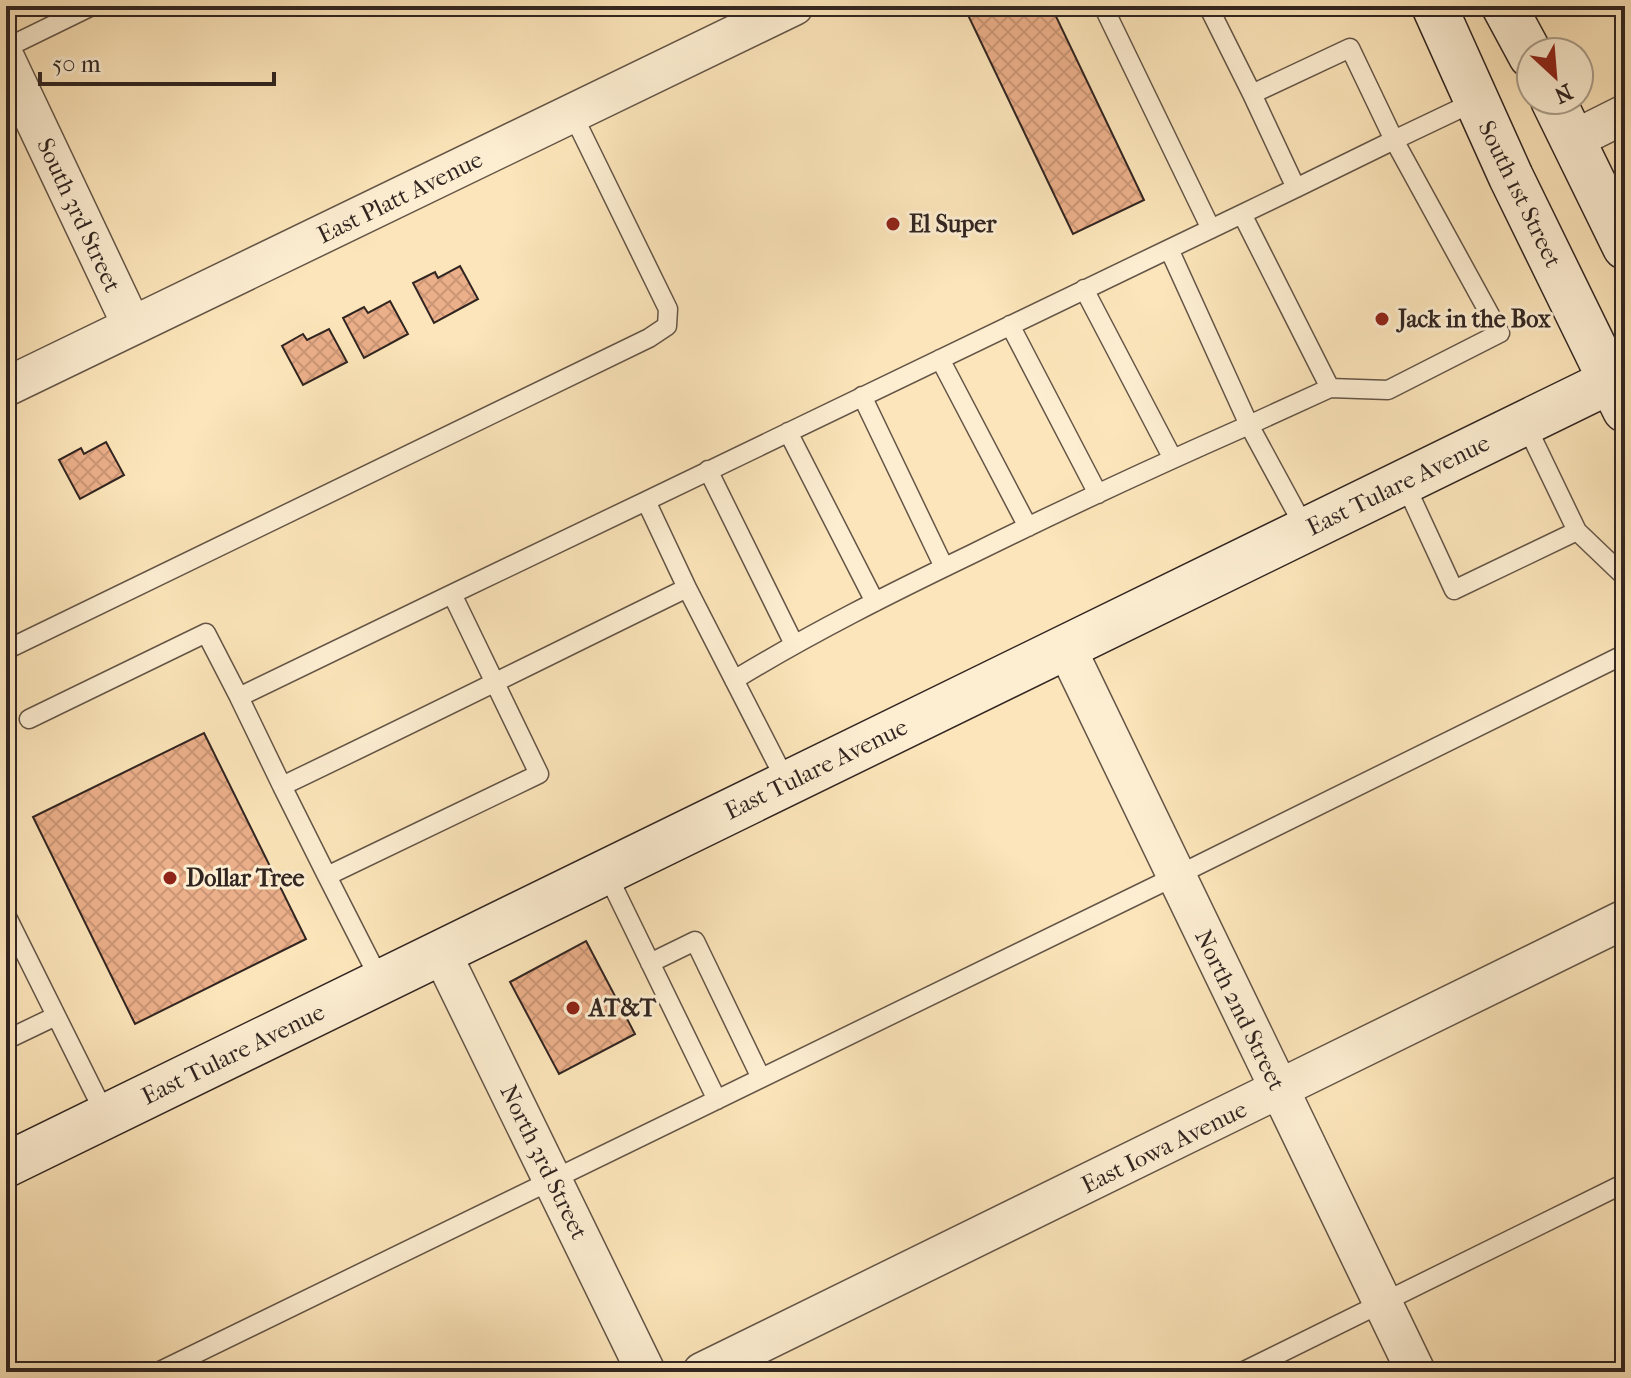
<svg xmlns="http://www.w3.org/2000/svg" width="1631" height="1378" viewBox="0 0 1631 1378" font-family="'IM FELL French Canon',serif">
<defs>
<pattern id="building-cross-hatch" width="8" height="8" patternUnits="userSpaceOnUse" patternTransform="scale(2)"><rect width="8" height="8" fill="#ebaf89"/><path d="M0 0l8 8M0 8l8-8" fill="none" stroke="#ca9676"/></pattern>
</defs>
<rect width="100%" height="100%" fill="#fce5ba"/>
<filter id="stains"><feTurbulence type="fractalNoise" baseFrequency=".0025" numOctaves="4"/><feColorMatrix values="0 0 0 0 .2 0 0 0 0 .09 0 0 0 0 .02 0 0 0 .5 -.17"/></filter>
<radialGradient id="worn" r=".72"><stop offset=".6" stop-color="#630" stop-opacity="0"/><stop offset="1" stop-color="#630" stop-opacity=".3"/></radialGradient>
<path fill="url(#building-cross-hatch)" stroke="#312521" stroke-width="2" d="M981,6H1051L1144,200L1073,234L967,13Z
M460,266L478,299L434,323L413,283L435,272L438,278Z
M390,301L408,334L364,358L343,318L364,307L368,313Z
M329,329L347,362L303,385L282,346L303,334L307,340Z
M106,442L124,475L80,499L59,460L81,448L84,454Z
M204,733L306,939L135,1024L33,817Z
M586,941L635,1034L559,1074L510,982Z"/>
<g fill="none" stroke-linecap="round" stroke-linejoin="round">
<g stroke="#645547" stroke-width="21">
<path id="service" d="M1103,6L1211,229
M1208,6L1252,94
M6,48L92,6
M1296,188L1394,140L1500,333L1388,390L1330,388
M1169,249L1242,214
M1084,289L1173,459
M1010,325L1098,494
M940,359L1028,527
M862,396L944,567
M1525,423L1577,531
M788,432L875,602
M708,470L794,644
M1404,482L1454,590L1577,531L1623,575L1625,574
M687,588L787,783
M452,594L646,501
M6,650L649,338L667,326L668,309L573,115
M734,680C811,633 891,593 972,554C1063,509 1156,466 1249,425L1306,530
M29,719L206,633L239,697
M282,786L239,697L452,594L539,774L327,876L282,786C418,721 552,654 687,588L646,501L1169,249L1249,425L1330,388L1242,214L1296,188L1252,94L1350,48L1394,140L1476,101
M606,872L717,1100
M327,876L381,982
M6,915L106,1116
M650,963L695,941L761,1078
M6,1040L56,1016
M158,1372L1176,876L1625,654
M1242,1372L1625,1183"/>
</g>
<g stroke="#645547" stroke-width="41">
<path id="minor" d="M6,60L132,326
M1573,140L1625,114
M6,387L794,6
M1066,647L1416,1372
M441,952L646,1372
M702,1372L1625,919"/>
</g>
<g stroke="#312521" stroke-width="47">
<path id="secondary" d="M1434,6L1511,177L1625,410
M1504,6L1531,56
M1553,100L1625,247
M6,1165L1625,374"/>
</g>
<use href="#service" stroke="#fdeed2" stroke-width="18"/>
<use href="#minor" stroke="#fdeed2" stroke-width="38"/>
<use href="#secondary" stroke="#fdeed2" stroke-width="44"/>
</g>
<g fill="#8f2418" stroke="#fdeed2" stroke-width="3">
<circle cx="893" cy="224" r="8"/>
<circle cx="1382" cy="319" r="8"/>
<circle cx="170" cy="878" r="8"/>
<circle cx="573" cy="1008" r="8"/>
</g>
<g text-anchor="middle" stroke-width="6" stroke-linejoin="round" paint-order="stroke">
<g font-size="24" fill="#312521" stroke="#fdeed2">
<text transform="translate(1520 194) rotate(64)" y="8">South 1st Street</text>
<text transform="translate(400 197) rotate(-26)" y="8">East Platt Avenue</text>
<text transform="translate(79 215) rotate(65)" y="8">South 3rd Street</text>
<text transform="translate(1398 485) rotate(-26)" y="8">East Tulare Avenue</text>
<text transform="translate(816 769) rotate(-26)" y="8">East Tulare Avenue</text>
<text transform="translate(1240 1010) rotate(64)" y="8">North 2nd Street</text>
<text transform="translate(233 1054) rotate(-26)" y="8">East Tulare Avenue</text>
<text transform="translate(1164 1147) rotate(-26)" y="8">East Iowa Avenue</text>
<text transform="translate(544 1162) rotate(64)" y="8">North 3rd Street</text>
</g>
<g font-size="24" font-weight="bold" fill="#312521" stroke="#fdeed2" text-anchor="start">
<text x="909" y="232">El Super</text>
<text x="1398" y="327">Jack in the Box</text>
<text x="186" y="886">Dollar Tree</text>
<text x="589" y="1016">AT&amp;T</text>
</g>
</g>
<rect width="1631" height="1378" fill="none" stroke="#fce5ba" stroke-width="32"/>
<rect x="8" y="8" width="1615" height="1362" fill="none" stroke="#312521" stroke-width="4"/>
<rect x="16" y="16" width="1599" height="1346" fill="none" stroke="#312521" stroke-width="2"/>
<g transform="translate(1555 76) rotate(154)"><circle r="38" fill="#fdeed2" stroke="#ab9e8b" stroke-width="2"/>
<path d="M0-6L14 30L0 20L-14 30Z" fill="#8f2418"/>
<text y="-12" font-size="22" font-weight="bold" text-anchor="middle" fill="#312521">N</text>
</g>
<path d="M40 72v12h234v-12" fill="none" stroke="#312521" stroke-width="4"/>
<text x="52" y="72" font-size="24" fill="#312521" stroke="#fdeed2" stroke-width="6" paint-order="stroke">50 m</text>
<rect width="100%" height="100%" filter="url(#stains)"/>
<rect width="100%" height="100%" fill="url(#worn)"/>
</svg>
